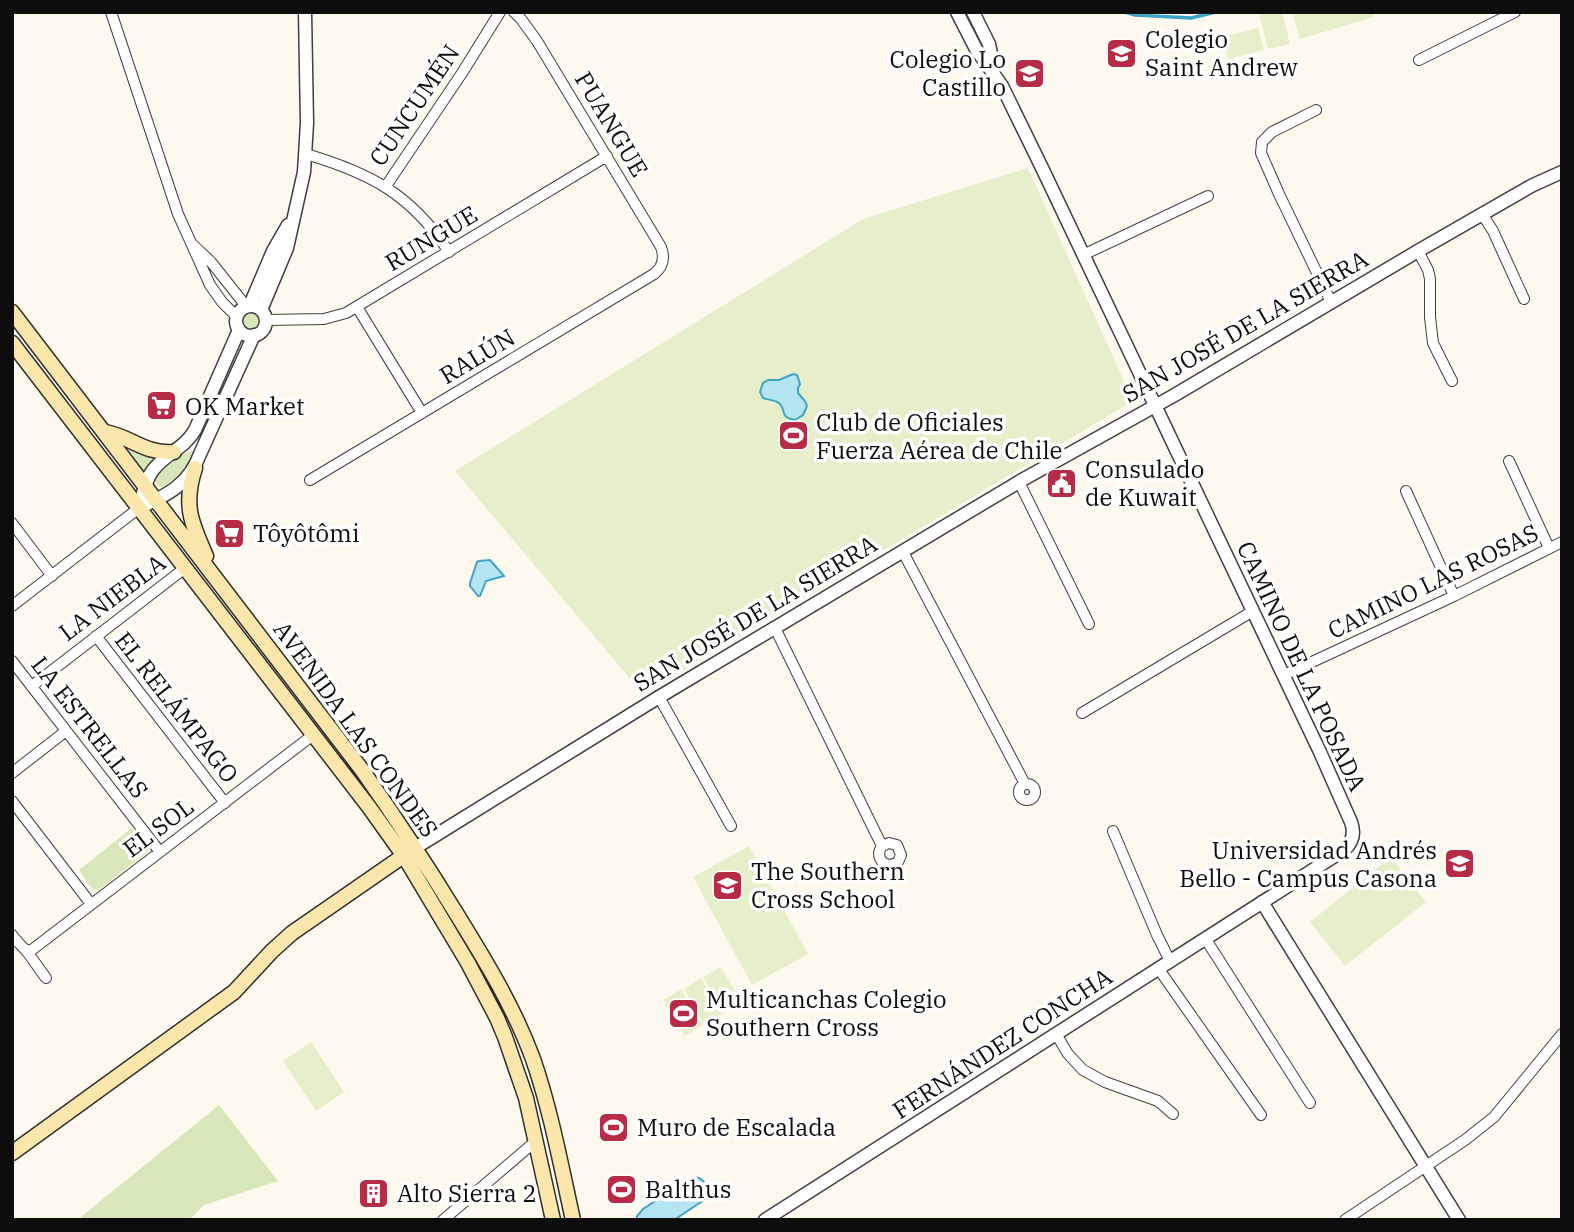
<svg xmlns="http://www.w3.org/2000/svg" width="1574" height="1232" viewBox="0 0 1574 1232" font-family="'IBM Plex Serif',serif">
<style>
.green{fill:#d8e7b9}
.pitch{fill:#e7eeca}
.water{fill:#b5e5f3;stroke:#3fa4c7;stroke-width:2}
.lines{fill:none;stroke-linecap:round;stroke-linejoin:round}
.stream{stroke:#3fa4c7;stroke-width:3.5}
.minor-casing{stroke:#404040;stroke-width:12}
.tertiary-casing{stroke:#404040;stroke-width:15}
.secondary-casing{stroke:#2f2f2f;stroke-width:17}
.minor{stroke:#fff;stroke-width:10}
.tertiary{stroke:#fff;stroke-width:12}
.secondary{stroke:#fbe7ac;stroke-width:14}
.labels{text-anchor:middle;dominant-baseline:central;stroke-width:7;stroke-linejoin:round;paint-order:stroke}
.poi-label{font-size:24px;fill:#0d0d0d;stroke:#fff;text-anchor:start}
.street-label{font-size:24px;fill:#0d0d0d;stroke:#fff}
</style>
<rect width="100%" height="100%" fill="#fef9ee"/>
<path class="green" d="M243 320a8 8 0 1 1 16 0a8 8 0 1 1-16 0Z
M232,357l5,3 -35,82 -5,-2z
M123,442l36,14 -14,18z
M194,451l2,1c-5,16 -17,31 -33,36l-5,-2 -3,-6c5,-17 22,-25 39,-29z
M132,828l16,18v6l-50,38 -6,-1 -13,-19z
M219,1105l59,76 -74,24 -15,15h-112z"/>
<path class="pitch" d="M1263,12h19l8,32 -22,5 -9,-36z
M1292,12h80l2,5 -74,22z
M1258,28l6,22 -36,9 -6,-22z
M1028,168l105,233 -490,293 -188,-223 408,-252z
M749,846l59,108 -56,31 -59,-108z
M1391,857l35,45 -81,64 -35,-44z
M721,967l21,36 -18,10 -21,-36z
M701,978l21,36 -17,11 -21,-36z
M681,989l22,36 -18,11 -22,-36z
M311,1042l33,50 -28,19 -33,-50z"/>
<path class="water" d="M793,374l4,1 3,9 -2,4v5l7,8 2,5 -4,9 -8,5c-16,-3 -8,-8 -15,-16 -3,-4 -12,-4 -17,-6l-3,-6 3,-9 5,-3h11z
M490,560l14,16 -18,5 -6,15h-2l-8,-10v-3l7,-21 2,-1z
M692,1177c12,-1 21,13 12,23l-30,20h-37v-4l6,-7z"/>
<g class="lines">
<path class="stream" d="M1125,12l10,3 56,3 25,-6"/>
<defs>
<path id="minor" d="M111,12l67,202 32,71 12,17 14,14
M1419,60l96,-48
M1316,110l-44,22 -10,10 -1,11 18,41 52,108
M306,154c64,19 105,40 143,98
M386,186l76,-113 38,-61
M1482,214l11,17 31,68
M192,244l19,18 35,44
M1418,251l10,19 2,9v38l3,26 19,38
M1083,255l125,-59
M357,307l65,106
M266,320l58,-1 22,-6 261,-157
M1509,461l40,87
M310,480l344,-206c9,-7 11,-16 7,-27l-124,-206 -16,-22 -7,-7
M1019,482l70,142
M1406,491l48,105
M12,523l40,53
M903,552l122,232
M12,606l127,-98
M775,628l107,218c-6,9 -2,18 9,19l7,-3 3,-7 -4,-10 -8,-2 -7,3
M96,636l129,167
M12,661l148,191
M1284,675l170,-79 108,-54
M32,686l153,-118
M659,697l72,129
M1082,713l171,-102
M12,773l54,-42
M1019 792a8 8 0 1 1 16 0a8 8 0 1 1-16 0Z
M12,801l79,103
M1113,831l44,104 13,26
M12,935c5,7 12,13 16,18 6,8 12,17 18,25
M1205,938l105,165
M27,951l6,-2 280,-214
M1158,968l103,147
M1056,1034l12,20 15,16 22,12 53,19 15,13
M443,1220l93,-79
M1345,1220l120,-80 29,-23 68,-83"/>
<path id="tertiary" d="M973,12l16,32 5,24
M250,305l23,-54 15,-26
M236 321a15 15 0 1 1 30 0a15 15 0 1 1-30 0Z
M261,310l26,-62 17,-76 3,-49 -2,-111
M139,508c28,-13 50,-23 61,-54l54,-119
M139,508c4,-13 6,-28 14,-38 13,-17 31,-21 42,-40l44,-100
M415,848l244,-151 363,-217 151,-84 245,-145 115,-66 29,-13
M1262,902l197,318
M765,1220l579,-370c9,-8 11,-17 7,-28l-31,-70 -277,-582 -41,-84 -26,-37 -19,-37"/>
<path id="secondary" d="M12,312l350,458c33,47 64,94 94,143 29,47 58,94 77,146 18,52 28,107 40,161
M12,343l357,464 35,49 64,107 29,55 8,19 21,61 27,122
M105,432c27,5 39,22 69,20
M195,468c-12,37 -4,54 11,88
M12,1153l222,-161 38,-41 20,-18 117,-81"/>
</defs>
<use href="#minor" class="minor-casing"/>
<use href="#tertiary" class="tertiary-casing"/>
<use href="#secondary" class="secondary-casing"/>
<use href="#minor" class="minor"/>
<use href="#tertiary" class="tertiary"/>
<use href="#secondary" class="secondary"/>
</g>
<defs>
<symbol id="school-square" viewBox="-11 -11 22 22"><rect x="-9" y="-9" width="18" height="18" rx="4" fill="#b62c47" stroke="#fff"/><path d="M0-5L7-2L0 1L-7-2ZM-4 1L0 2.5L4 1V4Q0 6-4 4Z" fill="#fff"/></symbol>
<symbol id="supermarket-square" viewBox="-11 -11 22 22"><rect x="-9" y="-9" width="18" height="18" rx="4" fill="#b62c47" stroke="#fff"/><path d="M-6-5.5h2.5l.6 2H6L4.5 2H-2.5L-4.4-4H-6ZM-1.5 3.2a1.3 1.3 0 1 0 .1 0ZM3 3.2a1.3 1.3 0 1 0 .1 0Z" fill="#fff"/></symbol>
<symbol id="stadium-square" viewBox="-11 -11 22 22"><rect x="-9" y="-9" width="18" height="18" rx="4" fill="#b62c47" stroke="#fff"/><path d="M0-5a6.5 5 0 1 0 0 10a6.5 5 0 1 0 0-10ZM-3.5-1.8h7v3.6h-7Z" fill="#fff"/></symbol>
<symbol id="civic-square" viewBox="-11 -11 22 22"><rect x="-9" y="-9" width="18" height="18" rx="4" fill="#b62c47" stroke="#fff"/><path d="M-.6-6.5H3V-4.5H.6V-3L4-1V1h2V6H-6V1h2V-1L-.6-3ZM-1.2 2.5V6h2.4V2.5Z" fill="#fff"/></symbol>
<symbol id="university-square" viewBox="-11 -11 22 22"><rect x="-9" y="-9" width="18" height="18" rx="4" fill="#b62c47" stroke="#fff"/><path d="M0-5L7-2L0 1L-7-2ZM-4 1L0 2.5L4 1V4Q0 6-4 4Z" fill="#fff"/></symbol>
<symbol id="building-square" viewBox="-11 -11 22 22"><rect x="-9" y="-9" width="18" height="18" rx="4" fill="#b62c47" stroke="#fff"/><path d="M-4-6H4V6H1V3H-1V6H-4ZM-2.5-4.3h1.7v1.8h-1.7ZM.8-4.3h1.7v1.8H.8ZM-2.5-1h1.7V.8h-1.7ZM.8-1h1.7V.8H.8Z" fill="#fff"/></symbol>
</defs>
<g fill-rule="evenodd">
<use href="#school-square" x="1104" y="36" width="35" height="35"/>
<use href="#school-square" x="1012" y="56" width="35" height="35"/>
<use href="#supermarket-square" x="144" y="388" width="35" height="35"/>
<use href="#stadium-square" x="776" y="418" width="35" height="35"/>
<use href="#civic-square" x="1044" y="466" width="35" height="35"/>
<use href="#supermarket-square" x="212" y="516" width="35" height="35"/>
<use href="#university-square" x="1442" y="846" width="35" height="35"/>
<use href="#school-square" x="710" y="868" width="35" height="35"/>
<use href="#stadium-square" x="666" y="996" width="35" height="35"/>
<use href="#stadium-square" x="596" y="1110" width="35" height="35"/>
<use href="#stadium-square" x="604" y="1172" width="35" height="35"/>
<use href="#building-square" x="356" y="1176" width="35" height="35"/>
</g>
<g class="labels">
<g class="poi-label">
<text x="1145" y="39">Colegio<tspan x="1145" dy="28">Saint Andrew</tspan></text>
<text x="1006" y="59" text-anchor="end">Colegio Lo<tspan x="1006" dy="28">Castillo</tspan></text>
<text x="185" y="406">OK Market</text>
<text x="816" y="422">Club de Oficiales<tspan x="816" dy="28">Fuerza Aérea de Chile</tspan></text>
<text x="1085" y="469">Consulado<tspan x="1085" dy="28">de Kuwait</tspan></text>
<text x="253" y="533">Tôyôtômi</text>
<text x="1437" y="850" text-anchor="end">Universidad Andrés<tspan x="1437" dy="28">Bello - Campus Casona</tspan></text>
<text x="751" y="871">The Southern<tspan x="751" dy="28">Cross School</tspan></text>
<text x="706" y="999">Multicanchas Colegio<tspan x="706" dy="28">Southern Cross</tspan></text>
<text x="637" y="1127">Muro de Escalada</text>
<text x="645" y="1189">Balthus</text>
<text x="397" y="1193">Alto Sierra 2</text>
</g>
<g class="street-label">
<text transform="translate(414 105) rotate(-56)">CUNCUMÉN</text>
<text transform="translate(612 124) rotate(59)">PUANGUE</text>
<text transform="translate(431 238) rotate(-31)">RUNGUE</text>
<text transform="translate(1245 326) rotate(-30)">SAN JOSÉ DE LA SIERRA</text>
<text transform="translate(477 356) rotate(-31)">RALÚN</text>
<text transform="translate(1433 581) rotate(-26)">CAMINO LAS ROSAS</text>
<text transform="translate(112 597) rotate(-37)">LA NIEBLA</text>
<text transform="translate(755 613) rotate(-31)">SAN JOSÉ DE LA SIERRA</text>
<text transform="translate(1302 666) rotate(65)">CAMINO DE LA POSADA</text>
<text transform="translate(177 707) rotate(52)">EL RELÁMPAGO</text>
<text transform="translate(90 727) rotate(52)">LA ESTRELLAS</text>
<text transform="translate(356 729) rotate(54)">AVENIDA LAS CONDES</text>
<text transform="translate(158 827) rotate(-37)">EL SOL</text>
<text transform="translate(1002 1043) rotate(-33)">FERNÁNDEZ CONCHA</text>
</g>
</g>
<rect width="1574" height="1232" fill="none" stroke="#0d0d0d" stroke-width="28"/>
</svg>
